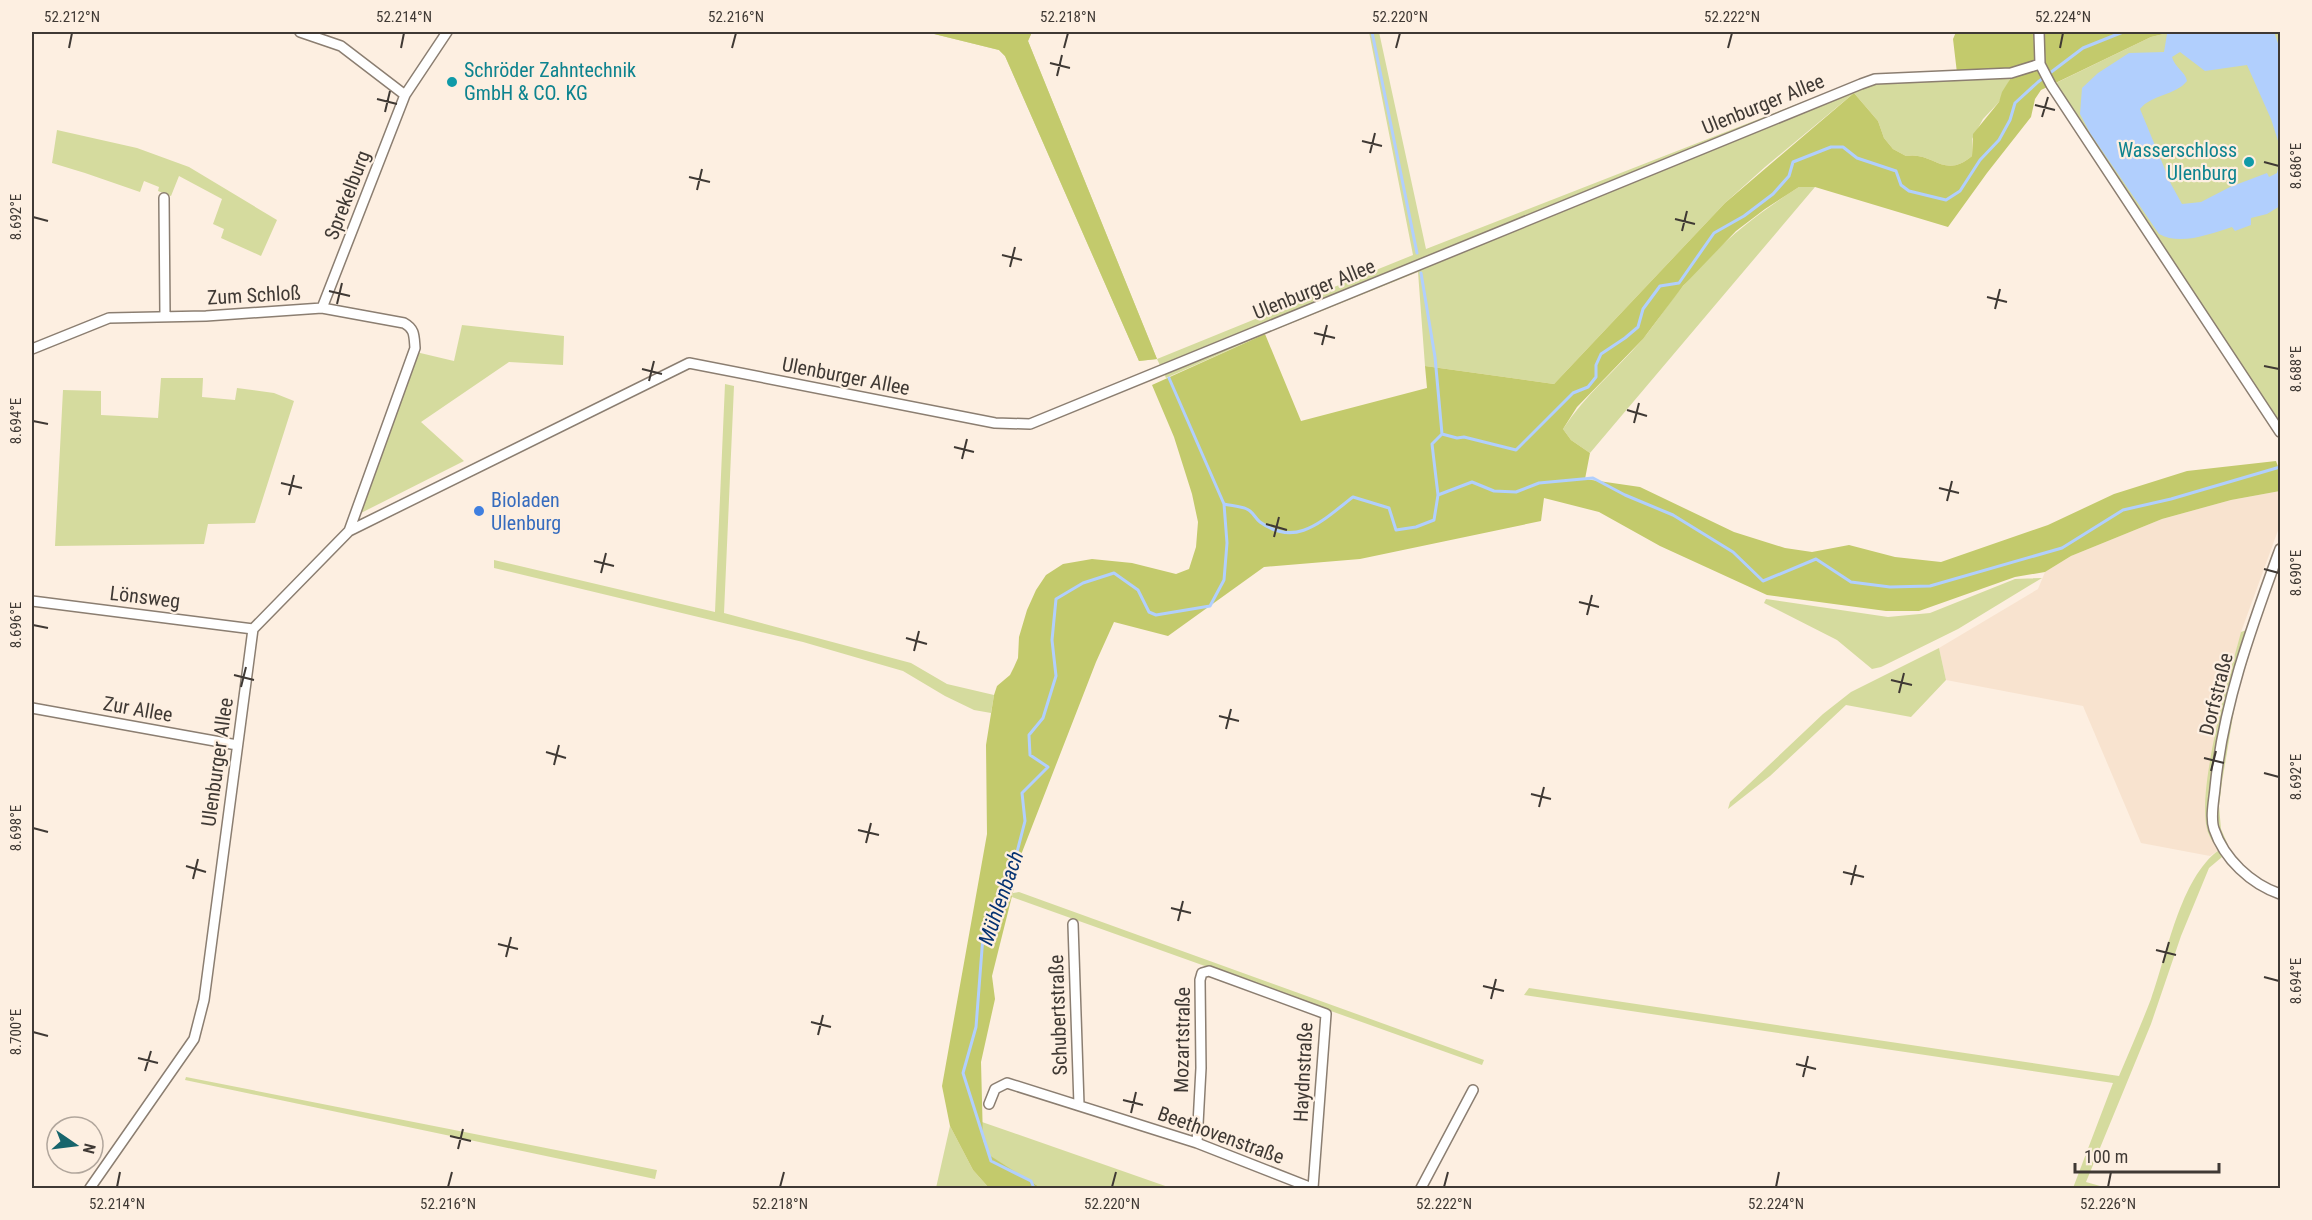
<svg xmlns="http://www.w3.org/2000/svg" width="2312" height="1220" viewBox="0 0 2312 1220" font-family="'Roboto Condensed',sans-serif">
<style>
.built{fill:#f8e3cf}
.green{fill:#d5db9e}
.forest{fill:#c3ca6c}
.water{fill:#b1cffd}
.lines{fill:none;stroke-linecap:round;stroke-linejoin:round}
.stream{stroke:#b1cffd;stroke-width:3}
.minor-casing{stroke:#8b7e71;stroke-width:12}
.minor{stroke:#fff;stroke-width:9}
.ticks{fill:none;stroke:#3f3934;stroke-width:2}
.culture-dot{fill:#0f9aa8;stroke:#fdefe1;stroke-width:2}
.shop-dot{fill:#3f7fe0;stroke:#fdefe1;stroke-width:2}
.labels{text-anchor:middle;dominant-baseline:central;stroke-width:4.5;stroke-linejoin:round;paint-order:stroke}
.culture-label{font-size:20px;fill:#0d838f;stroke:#fdefe1;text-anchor:start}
.street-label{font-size:20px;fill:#3f3934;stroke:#fdefe1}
.shop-label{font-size:20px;fill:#366cbe;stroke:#fdefe1;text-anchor:start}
.water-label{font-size:21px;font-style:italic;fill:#063372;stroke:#fdefe1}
.neatline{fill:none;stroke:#3f3934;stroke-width:2}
.ticks-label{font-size:15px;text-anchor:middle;fill:#3f3934}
</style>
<rect width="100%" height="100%" fill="#fdefe1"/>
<path class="built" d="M2280,491v34l-39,107 -24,93 -9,109 11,16 -9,6 -69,-13 -58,-137 -137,-26 -7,-32 99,-59 7,-17 26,-16 91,-37 69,-19z"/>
<path class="green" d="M926,32h106l-4,9 129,318 256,-104 -44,-223h10l47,217 448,-175 83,-1 55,2 -13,27 -16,17 -11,20v17c-28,24 -39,-5 -66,0l-13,-7 -9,-11 -6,-17 -24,-28 -89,74 -40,36 -171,181 -129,-18 -7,-94 -153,62 -99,44 -9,-19 -18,2 -134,-305 -6,-6z
M2172,32h108v391l-224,-340 95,-46z
M57,130l80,18 52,19 88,53 -16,36 -40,-18 3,-9 -11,-5 9,-25 -43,-23 -8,20 -13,-5 1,-4 -15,-6 -4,11 -55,-19 -33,-10z
M1799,187h16l-225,266 -19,-13 -8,-11c22,-34 53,-59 79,-89 15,-18 27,-38 42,-55 33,-40 72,-71 115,-98z
M462,325l102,11 -1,29 -54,-3 -88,60 43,39 -105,53 57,-162 38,9z
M161,378h42l-1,19 33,3 2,-12 37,5 20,8 -39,122 -47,1 -4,20 -149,2 8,-156 38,1v24l57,3z
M725,384l9,2 -10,227 187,50 36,21 47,11 -3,18 -17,-3 -29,-14 -42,-25 -100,-29 -309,-74v-8l221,52z
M2042,578l-84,51 -77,38 -9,2 -35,-29 -73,-37 2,-4 122,18 42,-4 85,-34z
M2258,626l-22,72 -14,84 -3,24 2,23 7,16 -9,5 3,7 -13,11 -28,68 -30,88 -65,158 21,6h-34l40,-105 -589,-88 5,-7 590,88c11,-26 22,-51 32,-77 16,-44 29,-121 68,-149 -4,-5 -8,-10 -10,-15 -16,-36 21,-162 32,-203z
M1939,648l7,32 -35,37 -65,-12 -76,71 -42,33 2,-7 93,-88 28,-22z
M1019,892l465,168 -2,5 -470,-168 1,-4z
M186,1077l471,93 -2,9 -470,-99z
M982,1122l189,66h-130l-53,-33 -5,-15z
M950,1126l23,44 16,18h-53z"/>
<path class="forest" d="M926,32h106l-4,9 129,318 -18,2 -134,-305 -6,-6z
M1956,32h216l-21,5 -110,53 -6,9 -4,18 -44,56 -39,54 -133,-40h-16l-34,22 -29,22 -53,55 -40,53 -66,68 -14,22 8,11 19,13 -5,26 55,8 94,45 51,16 27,4 37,-7 46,12 46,5 107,-37 66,-31 73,-23 89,-10 4,11v19l-49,9 -69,19 -91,37 -26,16 -30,5 -96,34h-33l-119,-16 -107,-49 -61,-34 -55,-14 -3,23 -181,38 -96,8 -96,69 -54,-14 -18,40 -84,216 2,10 -22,88 3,23 -14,63 2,78 6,15 52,33h-52l-16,-18 -23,-44 -8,-40 45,-252 -1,-89 8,-50 3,-9 13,-11 4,-8 4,-9 1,-21 8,-27 9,-20 10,-15 17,-11 29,-5 40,4 44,11 13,-5 7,-22 2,-25 -6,-28 -18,-57 -22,-52 113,-51 36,87 126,-33 -2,-22 129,18 171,-181 129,-110 24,28 6,17 9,11 13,7c27,-5 38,24 66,0l1,-22 26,-32 3,-10 10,-16 -55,-3 -4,-34z"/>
<path class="water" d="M2175,32h99l6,17v98l-9,-28 -24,-54 -42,6 -25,-19 -8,5c3,11 13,14 15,24 -12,15 -35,13 -47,28l31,75 11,20 19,-2 29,-15 37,-14 2,4 8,-4 3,-13v46l-13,8 -16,4v7l-16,6 -3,-4c-22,7 -52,19 -73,7l-69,-101 -10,-19 2,-26 16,-15 31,-20 35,-1 3,-18z"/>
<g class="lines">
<path class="stream" d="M1372,32l45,221
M1421,273l14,84 7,77
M1169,378l55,126
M1438,495l34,-13 22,9 22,1 23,-9 54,-5 32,17 48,20 60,37 30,29 53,-22 35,23 39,5 40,-1 132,-38 61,-38 48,-11 109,-32
M1034,1188l-3,-7 -40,-20 -28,-88 13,-46 7,-91 23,-41 19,-74 -3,-28 26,-26 -18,-12 -1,-20 14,-17 13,-42 -4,-36 4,-41 27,-16 31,-10 24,17 11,22 7,3 54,-9 14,-26 3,-37 -3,-39c8,2 21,2 26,7 4,3 6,8 10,11 37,27 64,-3 93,-25l36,11 7,22 20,-3 18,-7 4,-25 -6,-51 10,-10 15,4 7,-1 52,13 57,-57 15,-6 8,-10v-12l5,-11 24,-16 13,-11 5,-18 17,-23 19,-3 35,-50 30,-17 29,-22 16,-18 4,-14 38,-15h12l14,11 39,13 5,14 8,6 37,9 14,-9 20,-31 19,-20 11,-20 5,-17 23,-21 45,-34 40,-16"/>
<defs>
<path id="minor" d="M300,32l41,14 64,49
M2039,32l1,32 11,21 229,347
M164,198l1,117
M322,308l83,-213 42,-63
M32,349l77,-31 97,-2 116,-8 82,15c11,6 10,13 11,25l-66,183
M2280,549c-28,77 -57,155 -65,239 -1,12 -5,29 -1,41 10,30 37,55 66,65
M32,601l221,28
M32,708l205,37
M1073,924l6,181
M989,1104l6,-15 12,-6 190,60 115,45
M1197,1143l4,-75 -1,-88 2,-7 7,-2 117,43 -13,174
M90,1188l104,-149 10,-39 49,-371 96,-98 340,-168 306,60 35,1 831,-340 14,-5 136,-6 29,-9
M1421,1188l52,-98"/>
</defs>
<use href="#minor" class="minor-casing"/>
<use href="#minor" class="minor"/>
</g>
<path class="ticks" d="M69,48l3,-15M401,48l3,-15M732,48l4,-15M1064,48l4,-15M1396,48l4,-15M1728,48l4,-15M2060,48l3,-15M1050,63l20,5M1057,76l5,-21M377,99l20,5M2035,105l20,5M385,112l5,-21M2042,117l6,-20M1362,141l20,5M1370,153l5,-20M2264,162l15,4M689,177l21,5M697,190l5,-21M33,217l15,4M1675,219l20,5M1682,231l5,-20M1002,255l20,5M1010,267l5,-20M329,291l21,5M1987,297l20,5M337,304l5,-21M1995,309l5,-20M1314,333l21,5M1322,345l5,-20M2264,366l15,3M642,369l20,5M649,381l5,-20M1627,410l20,6M33,421l15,3M1634,423l5,-20M954,447l20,5M962,459l5,-20M281,483l21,5M1939,488l20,5M289,495l5,-20M1947,501l5,-20M1266,524l21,6M1274,537l5,-20M594,561l20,5M2264,569l15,4M601,573l5,-20M1579,602l20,5M1587,615l5,-20M33,625l15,3M906,638l21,6M914,651l5,-20M234,675l20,5M1891,680l21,5M241,687l5,-20M1899,693l5,-20M1219,716l20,5M1226,729l5,-20M546,752l20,6M2204,758l20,5M554,765l5,-20M2211,771l5,-20M2264,773l15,4M1531,794l20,5M1539,807l5,-20M33,828l15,4M858,830l21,5M866,843l5,-20M186,866l20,6M1843,872l21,5M193,879l5,-20M1851,885l5,-20M1171,908l20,5M1178,921l5,-20M498,944l20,5M2156,950l20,5M506,957l5,-20M2163,963l6,-21M2264,977l15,4M1483,986l21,5M1491,999l5,-20M811,1022l20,5M33,1032l15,4M818,1035l5,-20M138,1058l20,5M1796,1064l20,5M145,1071l6,-20M1803,1077l5,-21M1123,1100l20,5M1131,1113l5,-21M450,1136l21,5M458,1149l5,-20M117,1187l3,-15M448,1187l4,-15M780,1187l4,-15M1112,1187l4,-15M1444,1187l4,-15M1776,1187l3,-15M2108,1187l3,-15"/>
<g class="culture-dot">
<circle cx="452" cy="82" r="6"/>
<circle cx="2249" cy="162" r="6"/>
</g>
<circle class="shop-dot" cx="479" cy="511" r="6"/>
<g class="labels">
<g class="culture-label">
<text x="464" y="70">Schröder Zahntechnik<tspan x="464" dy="23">GmbH &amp; CO. KG</tspan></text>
<text x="2237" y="150" text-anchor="end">Wasserschloss<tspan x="2237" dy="23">Ulenburg</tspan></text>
</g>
<g class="street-label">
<text transform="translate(1763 104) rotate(-22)">Ulenburger Allee</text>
<text transform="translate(347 195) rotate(-69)">Sprekelburg</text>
<text transform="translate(1314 289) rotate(-22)">Ulenburger Allee</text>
<text transform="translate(254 295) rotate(-3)">Zum Schloß</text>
<text transform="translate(846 376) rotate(11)">Ulenburger Allee</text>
<text transform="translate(145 597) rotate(7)">Lönsweg</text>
<text transform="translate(2216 694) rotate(-76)">Dorfstraße</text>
<text transform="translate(138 709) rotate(10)">Zur Allee</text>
<text transform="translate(217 762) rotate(-82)">Ulenburger Allee</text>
<text transform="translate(1058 1015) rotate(-92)">Schubertstraße</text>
<text transform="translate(1182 1040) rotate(-89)">Mozartstraße</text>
<text transform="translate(1303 1072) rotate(-87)">Haydnstraße</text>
<text transform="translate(1221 1135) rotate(20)">Beethovenstraße</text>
</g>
<g class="shop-label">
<text x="491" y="500">Bioladen<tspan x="491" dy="23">Ulenburg</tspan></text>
</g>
<g class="water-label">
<text transform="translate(1001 898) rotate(-71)">Mühlenbach</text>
</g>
</g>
<rect width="2312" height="1220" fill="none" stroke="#fdefe1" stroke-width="66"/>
<g transform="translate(75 1145) rotate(104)"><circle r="28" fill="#fdefe1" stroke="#b1a69c" stroke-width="1.5"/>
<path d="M0-4.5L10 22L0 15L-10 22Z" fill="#17656c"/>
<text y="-9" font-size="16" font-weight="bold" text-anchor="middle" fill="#3f3934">N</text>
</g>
<path d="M2075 1163v9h144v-9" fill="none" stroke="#3f3934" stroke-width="3"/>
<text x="2084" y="1163" font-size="18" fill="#3f3934" stroke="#fdefe1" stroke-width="4.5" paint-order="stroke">100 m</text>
<rect x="33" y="33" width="2246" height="1154" class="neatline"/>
<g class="ticks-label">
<text x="72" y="22">52.212°N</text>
<text x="404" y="22">52.214°N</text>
<text x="736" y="22">52.216°N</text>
<text x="1068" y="22">52.218°N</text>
<text x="1400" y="22">52.220°N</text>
<text x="1732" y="22">52.222°N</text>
<text x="2063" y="22">52.224°N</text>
<text transform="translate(2296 166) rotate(-90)" y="5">8.686°E</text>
<text transform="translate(16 217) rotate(-90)" y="5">8.692°E</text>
<text transform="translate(2296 369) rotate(-90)" y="5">8.688°E</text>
<text transform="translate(16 421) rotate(-90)" y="5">8.694°E</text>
<text transform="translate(2296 573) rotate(-90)" y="5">8.690°E</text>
<text transform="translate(16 625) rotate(-90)" y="5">8.696°E</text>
<text transform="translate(2296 777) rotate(-90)" y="5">8.692°E</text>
<text transform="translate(16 828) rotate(-90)" y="5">8.698°E</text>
<text transform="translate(2296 981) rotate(-90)" y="5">8.694°E</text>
<text transform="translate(16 1032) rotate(-90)" y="5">8.700°E</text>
<text x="117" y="1209">52.214°N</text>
<text x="448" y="1209">52.216°N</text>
<text x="780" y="1209">52.218°N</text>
<text x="1112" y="1209">52.220°N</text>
<text x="1444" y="1209">52.222°N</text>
<text x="1776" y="1209">52.224°N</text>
<text x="2108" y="1209">52.226°N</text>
</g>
</svg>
